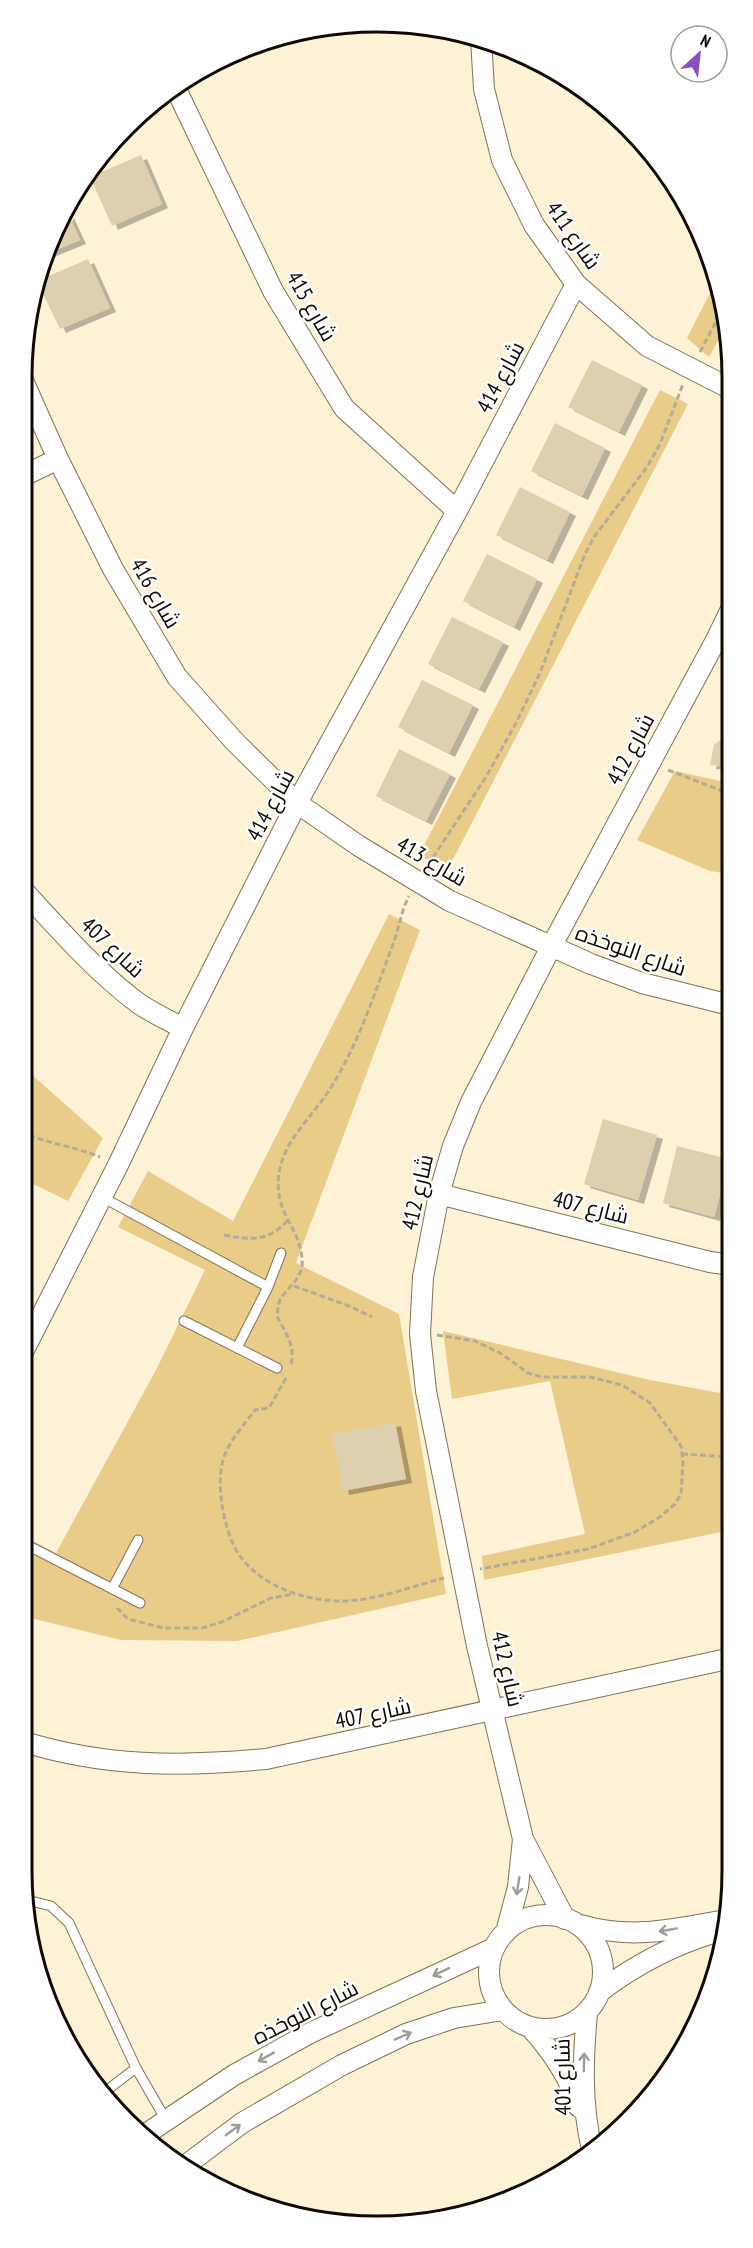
<svg xmlns="http://www.w3.org/2000/svg" width="753" height="2248" viewBox="0 0 753 2248" font-family="'PT Sans Narrow',Cairo,sans-serif">
<style>
.green{fill:#e9cc88}
.building{fill:#decfae;filter:url(#shadow)}
.lines{fill:none;stroke-linecap:round;stroke-linejoin:round}
.lane-casing{stroke:#807354;stroke-width:11}
.street-casing{stroke:#807354;stroke-width:22}
.path{stroke:#b5ab95;stroke-width:3;stroke-dasharray:6 3;stroke-linecap:butt}
.lane{stroke:#fff;stroke-width:9}
.street{stroke:#fff;stroke-width:20}
.oneway{stroke:#9f9d9a}
.labels{text-anchor:middle;dominant-baseline:central;stroke-width:5;stroke-linejoin:round;paint-order:stroke}
.street-label{font-size:22px;fill:#100b02;stroke:#fff}
.rim{fill:none;stroke:#100b02;stroke-width:3}
</style>
<defs>
<filter id="shadow"><feDropShadow dx="6" dy="4" stdDeviation="0" flood-color="#0004"/></filter>
</defs>
<rect width="100%" height="100%" fill="#fdf1d6"/>
<path class="green" d="M716,281l11,43 -18,33 -22,-19z
M660,390l28,14 -241,467 -28,-16z
M675,771l55,12v91l-20,-3 -73,-31z
M389,914l31,16 -124,333 103,51 47,280 -209,47 -116,-1 -91,-22 -9,-4v-79l35,18 100,-183 49,-100 -87,-43 30,-56 85,50z
M21,1065l82,73 -35,63 -47,-23z
M443,1331l207,49 81,15v135l-247,50 -2,-24 103,-22 -35,-153 -98,18z"/>
<path class="building" d="M141,155l21,49 -50,22 -22,-49z
M68,214l12,26 -32,13 18,-35z
M88,259l22,49 -50,21 -23,-48z
M592,360l50,25 -23,47 -51,-25z
M555,423l50,25 -23,48 -51,-25z
M520,487l50,25 -23,48 -51,-25z
M487,554l50,25 -23,48 -51,-26z
M452,617l51,25 -24,47 -51,-25z
M422,680l51,25 -24,48 -51,-26z
M730,732v35l-20,-2 4,-20z
M399,749l51,25 -24,47 -50,-25z
M603,1119l54,16 -19,65 -54,-16z
M677,1146l52,13 -15,58 -51,-14z
M395,1422l11,57 -63,12 -11,-57z"/>
<g class="lines">
<defs>
<path id="lane" d="M102,1197l166,90
M184,1321l93,47
M237,1348l31,-61 13,-34
M21,1542l119,61
M112,1589l26,-49
M27,1900l24,6 18,17 67,145 30,52
M102,2094l34,-26"/>
<path id="street" d="M481,39l3,50 18,71 32,65 42,59 71,62 82,42
M176,89l97,202 71,117 113,103
M21,376l37,83 55,110 64,108 58,65 62,61 62,43 91,55 141,63 51,19 88,22
M21,477l37,-18
M21,888c37,40 73,82 117,115 14,10 30,17 45,25
M439,1194l271,68 21,3
M21,1356l97,-191 65,-137 114,-225 160,-292 119,-227
M21,1741c83,26 159,26 245,18l466,-101
M489 1972a57 57 0 1 1 114 0a57 57 0 1 1-114 0Z
M565,1919l-42,-80 -46,-193 -51,-255 -6,-57 3,-57 16,-83 14,-48 18,-44 80,-155 165,-307 14,-29
M581,1925c51,15 94,4 145,-5
M506,1932l12,-45 5,-48
M599,1992c36,-27 71,-46 114,-59
M587,2013c-4,45 -6,91 5,136
M530,2027c22,24 39,49 49,80
M146,2134l88,-59 76,-42 184,-85
M186,2165l56,-42 100,-58 64,-31 48,-16 49,-8"/>
</defs>
<use href="#lane" class="lane-casing"/>
<use href="#street" class="street-casing"/>
<path class="path" d="M700,352l23,-44
M668,770l62,24
M428,865l58,-88 30,-54 24,-50 45,-119 9,-17 53,-70 13,-23 23,-60
M21,1131c25,13 53,15 79,26
M224,1235c26,5 44,7 63,-14
M294,1286l55,20 23,11
M437,1335l38,6 25,12 28,20 14,4h48l32,8 28,18 31,43 2,16 -2,32 -6,10 -15,13 -25,15 -47,17 -108,20
M291,1364c5,-19 -7,-33 -14,-48 1,-6 1,-13 4,-18 9,-13 23,-21 21,-39 -3,-36 -31,-46 -22,-91 6,-28 31,-51 46,-73 31,-46 48,-100 67,-151 6,-15 8,-33 16,-48
M286,1378l-17,30 -14,2c-11,15 -27,32 -32,50 -4,15 -3,30 -1,45 3,18 9,41 21,55 23,28 64,41 99,41 32,0 71,-15 102,-23
M682,1454l49,3
M117,1608l11,11 35,9h39l20,-6 49,-24 24,-4"/>
<use href="#lane" class="lane"/>
<use href="#street" class="street"/>
</g>
<defs><path id="oneway-shaft" d="M-6 0H5M1.5-3L5.5 0L1.5 3" fill="none" stroke-width="1.6" stroke-linecap="round" stroke-linejoin="round" transform="scale(1.5)"/></defs>
<g class="oneway">
<use href="#oneway-shaft" transform="translate(518 1886) rotate(99)"/>
<use href="#oneway-shaft" transform="translate(668 1930) rotate(170)"/>
<use href="#oneway-shaft" transform="translate(441 1972) rotate(155)"/>
<use href="#oneway-shaft" transform="translate(403 2036) rotate(-24)"/>
<use href="#oneway-shaft" transform="translate(266 2057) rotate(151)"/>
<use href="#oneway-shaft" transform="translate(584 2062) rotate(-89)"/>
<use href="#oneway-shaft" transform="translate(233 2130) rotate(-36)"/>
</g>
<g class="labels">
<g class="street-label">
<text transform="translate(574 235) rotate(55)">شارع 411</text>
<text transform="translate(312 306) rotate(60)">شارع 415</text>
<text transform="translate(500 377) rotate(-62)">شارع 414</text>
<text transform="translate(156 593) rotate(60)">شارع 416</text>
<text transform="translate(630 749) rotate(-62)">شارع 412</text>
<text transform="translate(270 805) rotate(-62)">شارع 414</text>
<text transform="translate(432 861) rotate(30)">شارع 413</text>
<text transform="translate(113 947) rotate(43)">شارع 407</text>
<text transform="translate(631 950) rotate(19)">شارع النوخذه</text>
<text transform="translate(417 1192) rotate(-77)">شارع 412</text>
<text transform="translate(591 1207) rotate(14)">شارع 407</text>
<text transform="translate(508 1669) rotate(77)">شارع 412</text>
<text transform="translate(373 1713) rotate(-12)">شارع 407</text>
<text transform="translate(305 2012) rotate(-27)">شارع النوخذه</text>
<text transform="translate(562 2077) rotate(-91)">شارع 401</text>
</g>
</g>
<path d="M0 0H753V2248H0ZM377 32H377A345 345 0 0 1 722 377V1871A345 345 0 0 1 377 2216H377A345 345 0 0 1 32 1871V377A345 345 0 0 1 377 32Z" fill="#fff" fill-rule="evenodd"/>
<path class="rim" d="M377 32H377A345 345 0 0 1 722 377V1871A345 345 0 0 1 377 2216H377A345 345 0 0 1 32 1871V377A345 345 0 0 1 377 32Z"/>
<g transform="translate(699 54) rotate(27)"><circle r="28" fill="#ffffff" stroke="#9f9d9a" stroke-width="1.5"/>
<path d="M0-4.5L10 22L0 15L-10 22Z" fill="#8a4dc3"/>
<text y="-9" font-size="16" font-weight="bold" text-anchor="middle" fill="#100b02">N</text>
</g>
</svg>
